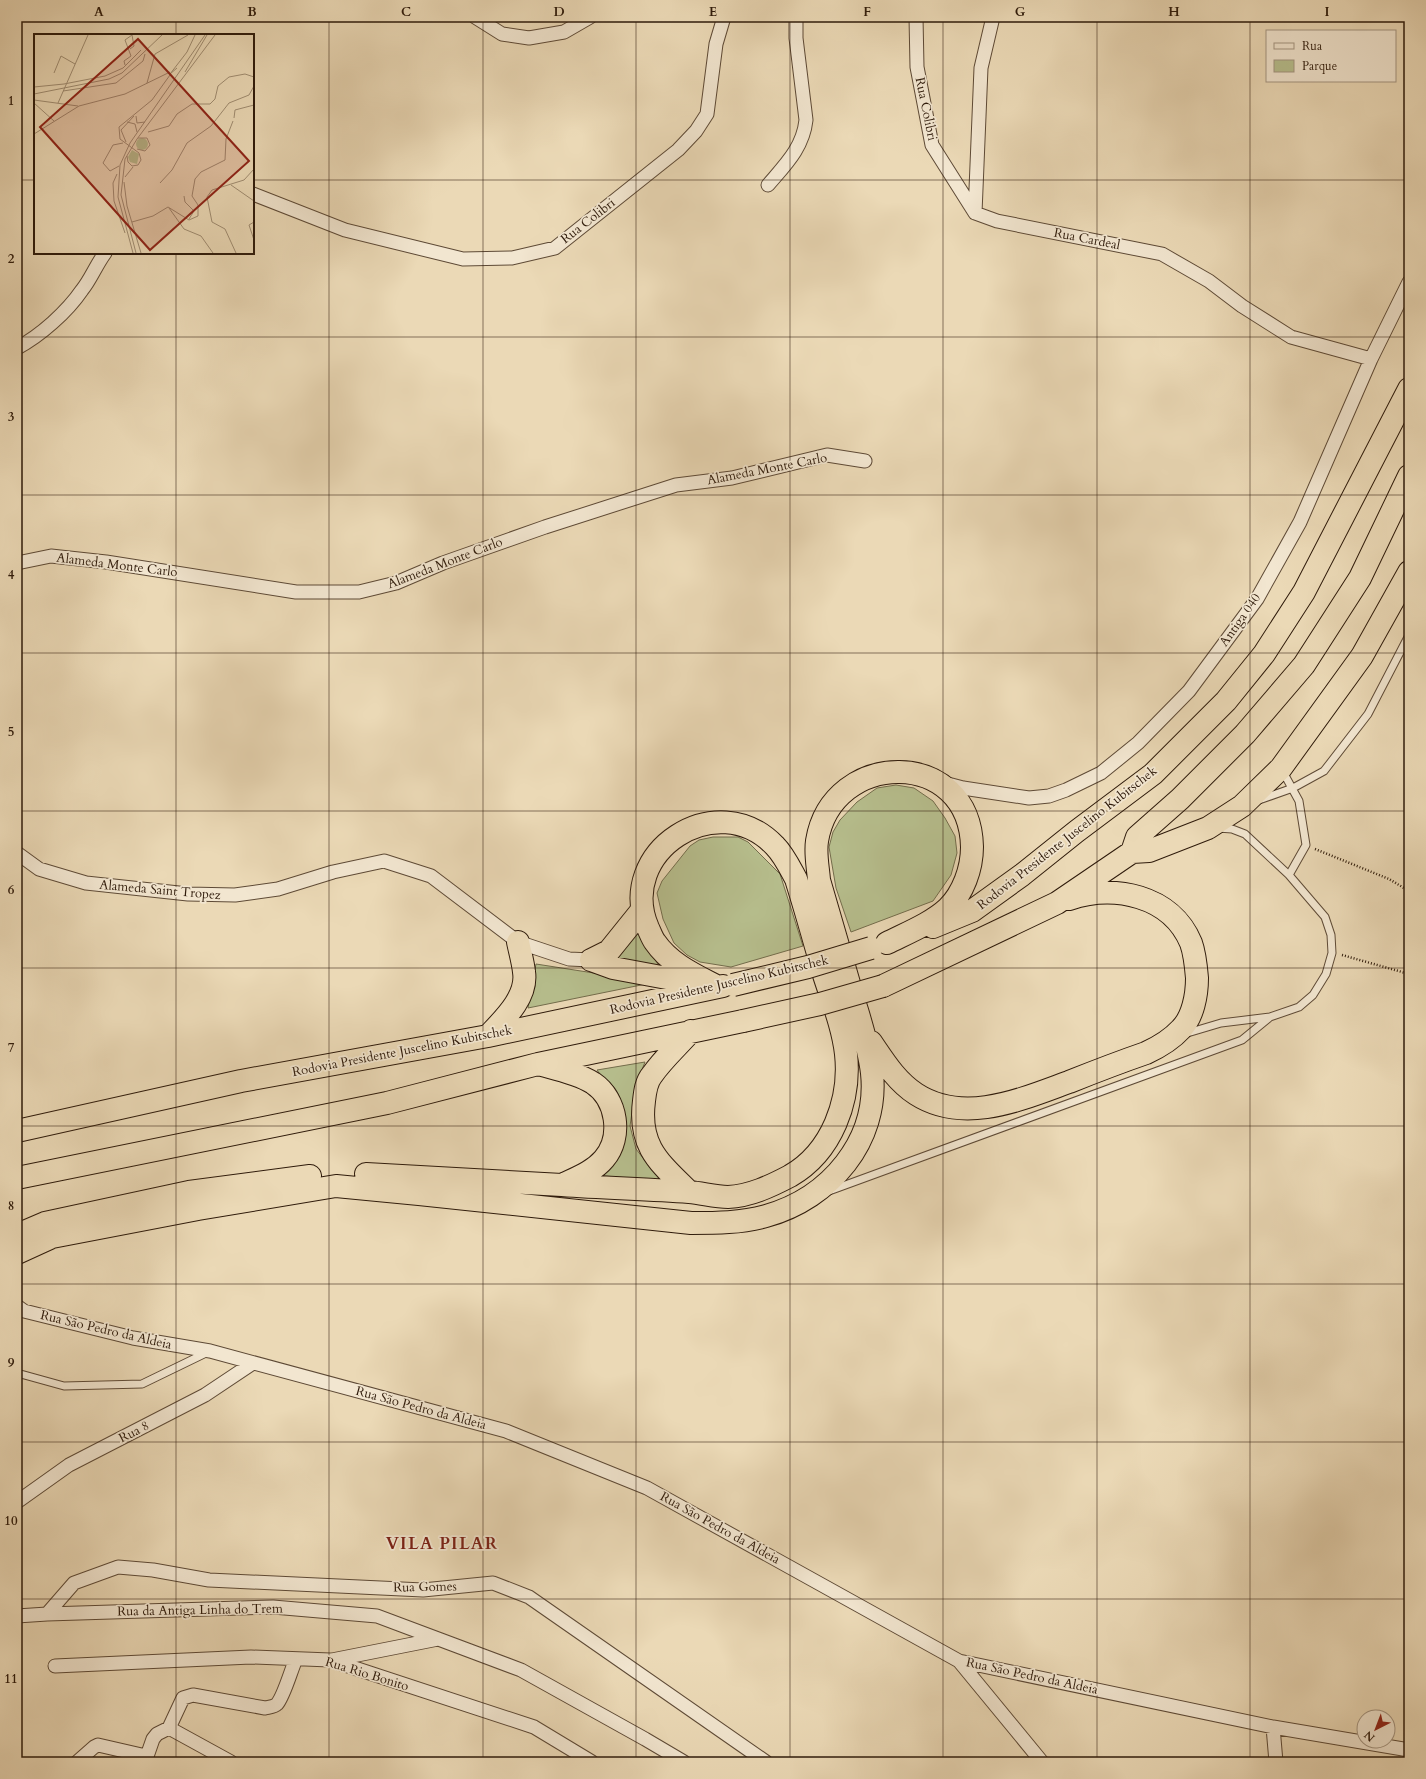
<svg xmlns="http://www.w3.org/2000/svg" width="1426" height="1779" viewBox="0 0 1426 1779" font-family="Cardo,serif">
<style>
.green{fill:#b7bf8e;stroke:#736d4c}
.lines{fill:none;stroke-linecap:round;stroke-linejoin:round}
.service-casing{stroke:#5e4a36;stroke-width:9}
.minor-casing{stroke:#5e4a36;stroke-width:15}
.motorway-casing{stroke:#2f1b0b;stroke-width:24}
.path{stroke:#2f1b0b;stroke-width:2.5;stroke-dasharray:1 2;stroke-linecap:butt}
.service{stroke:#f2e6d0;stroke-width:7}
.minor{stroke:#f2e6d0;stroke-width:13}
.motorway{stroke:#ebd9b6;stroke-width:22}
.motorway-bridge-casing{stroke:#2f1b0b;stroke-width:24;stroke-linecap:butt}
.motorway-bridge{stroke:#ebd9b6;stroke-width:22}
.grid{fill:none;stroke:#2f1b0b;stroke-width:1;stroke-opacity:0.55}
.labels{text-anchor:middle;dominant-baseline:central;stroke-width:3.5;stroke-linejoin:round;paint-order:stroke}
.street-label{font-size:13px;fill:#2f1b0b;stroke:#f2e6d0}
.district-label{font-size:17px;font-weight:bold;letter-spacing:1px;fill:#7a1f14;stroke:#f2e6d0}
.inset-road{fill:none;stroke:#a08d72;stroke-width:1}
.view{fill:#8f2418;fill-opacity:0.15;stroke:#8f2418;stroke-width:2}
.inset-edge{fill:none;stroke:#2f1b0b;stroke-width:2}
.neatline{fill:none;stroke:#2f1b0b;stroke-width:1.5}
.grid-label{font-size:13px;text-anchor:middle;font-weight:bold;fill:#2f1b0b}
</style>
<rect width="100%" height="100%" fill="#ebd9b6"/>
<filter id="stains"><feTurbulence type="fractalNoise" baseFrequency=".005" numOctaves="4"/><feColorMatrix values="0 0 0 0 .2 0 0 0 0 .09 0 0 0 0 .02 0 0 0 .5 -.17"/></filter>
<radialGradient id="worn" r=".72"><stop offset=".6" stop-color="#630" stop-opacity="0"/><stop offset="1" stop-color="#630" stop-opacity=".3"/></radialGradient>
<path class="green" d="M896,785l18,3 19,13 12,17 10,18 2,17 -6,22 -18,26 -82,31 -15,-44 -7,-41 4,-15 7,-12 17,-18 20,-14z
M713,837h25l10,5 32,32 23,72 -72,21 -31,-5 -13,-7 -13,-12 -11,-24 -6,-26 5,-12 28,-35 9,-6z
M638,932l21,34 -45,-7z
M536,964l109,17 1,3 -118,24z
M645,1062l-9,23 -6,41 6,23 25,32 -67,-6c24,-20 38,-31 29,-64 -2,-7 -3,-15 -7,-21 -4,-7 -14,-12 -19,-20z"/>
<g class="lines">
<defs>
<path id="service" d="M1282,770l17,31 7,44 -17,30
M1259,800l34,-12 31,-17 44,-57 41,-79
M1184,1034l37,-11 49,-6 29,-10 14,-12 13,-21 6,-21 -1,-18 -6,-18 -36,-42 -44,-41 -13,-5 -14,-1
M829,1191l413,-151 28,-23
M17,1373l47,13 78,-2 66,-32"/>
<path id="minor" d="M475,17l27,17 27,4 35,-6 26,-15
M916,17l1,50 15,78 43,68
M768,185c17,-20 35,-37 38,-65l-10,-82v-21
M253,194l92,36 118,29 49,-1 43,-10 123,-98 18,-19 11,-17 9,-70 8,-27
M975,213l22,8 165,33 47,27 33,25 49,31 80,22
M975,213l6,-145 12,-51
M17,348c23,-12 50,-36 65,-58 9,-11 14,-25 23,-37
M17,563l34,-7 55,6 190,30h63l37,-9 47,-20 102,-36 131,-42 56,-7 95,-23 38,6
M944,783l19,5 66,10 20,-2 17,-6 35,-17 37,-30 51,-52 68,-92 43,-77 71,-163 38,-77
M17,853l22,16 47,14 102,11 47,1 43,-6 55,-17 51,-11 47,15 87,66 51,17 22,1
M17,1306l7,5 109,27 77,13 296,80 141,57 312,173 314,66 136,23
M17,1502l52,-37 136,-70 48,-32
M47,1614l27,-31 44,-16 35,3 56,10 214,10 70,-7 36,14 237,165
M17,1616l30,-2 226,-7 104,9 144,54 124,69 39,23
M332,1660l106,-21
M959,1661l83,101
M55,1666l196,-9 79,3 204,67 58,35
M1273,1727l3,35
M169,1728l62,34
M77,1762l17,-15 4,-2 48,11
M145,1762l8,-23 4,-5 12,-6 14,-30 10,-3 72,13c4,-1 9,-1 12,-4 7,-8 14,-34 19,-45"/>
<path id="motorway" d="M1132,852l17,-1 59,-23 34,-22 39,-38 81,-112 47,-84
M933,927l39,-16 50,-36 55,-44 76,-57 73,-73 38,-47 40,-62 105,-203
M591,960l22,8 86,16
M591,960l18,-9 33,-41
M883,986l174,-83 75,-51 5,-15 43,-38 65,-65 59,-69 56,-87 49,-102
M488,1036c15,-16 40,-39 36,-64 -1,-10 -4,-20 -6,-30
M871,1042c13,19 25,39 45,52 48,31 106,5 153,-12 25,-10 51,-20 77,-29 13,-6 25,-13 35,-24 12,-12 16,-34 16,-51 -1,-12 -2,-24 -6,-35 -20,-48 -77,-59 -122,-44
M17,1131l224,-50 247,-45 235,-50
M366,1174l196,11c14,-7 31,-13 42,-26 19,-22 13,-60 -11,-76 -16,-10 -37,-14 -55,-19
M17,1178l370,-75 151,-39 205,-43
M562,1185c42,3 85,4 127,7 13,1 26,5 39,5 22,-1 43,-11 62,-21 42,-24 61,-76 56,-122 -3,-27 -14,-54 -22,-79 -9,-32 -18,-64 -28,-96 -6,-11 -12,-24 -21,-33 -58,-61 -160,6 -127,82 2,4 4,10 7,14 15,22 40,33 63,45
M689,1192c-29,-29 -51,-45 -45,-91 1,-9 2,-19 8,-26 11,-16 26,-29 39,-44
M17,1235l28,-12 144,-31 121,-16
M17,1253l35,-16 146,-28 138,-23 83,8 272,29c25,0 50,0 75,-7 64,-18 113,-75 106,-143 -3,-26 -12,-52 -19,-76 -11,-39 -23,-78 -34,-117 -1,-13 -4,-26 -2,-39 15,-92 153,-94 155,6 0,22 -9,46 -24,61 -16,15 -41,25 -61,35"/>
</defs>
<use href="#service" class="service-casing"/>
<use href="#minor" class="minor-casing"/>
<use href="#motorway" class="motorway-casing"/>
<path class="path" d="M1315,849l74,30 20,12
M1342,955l67,19"/>
<use href="#service" class="service"/>
<use href="#minor" class="minor"/>
<use href="#motorway" class="motorway"/>
<defs>
<path id="motorway-bridge" d="M733,985l75,-18 63,-19
M743,1021l77,-17 63,-18"/>
</defs>
<use href="#motorway-bridge" class="motorway-bridge-casing"/>
<use href="#motorway-bridge" class="motorway-bridge"/>
</g>
<path class="grid" d="M176,17v18M329,17v1745M483,17v1745M636,17v1745M790,17v1745M943,17v1745M1097,17v1745M1250,17v1745M17,180h18M253,180h1156M176,253v1509M17,337h1392M17,495h1392M17,653h1392M17,811h1392M17,968h1392M17,1126h1392M17,1284h1392M17,1442h1392M17,1599h1392"/>
<g class="labels">
<g class="street-label">
<text transform="translate(926 109) rotate(78)">Rua Colibri</text>
<text transform="translate(588 221) rotate(-38)">Rua Colibri</text>
<text transform="translate(1087 239) rotate(11)">Rua Cardeal</text>
<text transform="translate(767 469) rotate(-11)">Alameda Monte Carlo</text>
<text transform="translate(445 563) rotate(-21)">Alameda Monte Carlo</text>
<text transform="translate(117 565) rotate(7)">Alameda Monte Carlo</text>
<text transform="translate(1240 620) rotate(-55)">Antiga 040</text>
<text transform="translate(1067 838) rotate(-38)">Rodovia Presidente Juscelino Kubitschek</text>
<text transform="translate(160 890) rotate(5)">Alameda Saint Tropez</text>
<text transform="translate(719 985) rotate(-13)">Rodovia Presidente Juscelino Kubitschek</text>
<text transform="translate(402 1051) rotate(-11)">Rodovia Presidente Juscelino Kubitschek</text>
<text transform="translate(106 1330) rotate(13)">Rua São Pedro da Aldeia</text>
<text transform="translate(421 1408) rotate(15)">Rua São Pedro da Aldeia</text>
<text transform="translate(134 1432) rotate(-27)">Rua 8</text>
<text transform="translate(720 1528) rotate(29)">Rua São Pedro da Aldeia</text>
<text transform="translate(425 1587) rotate(-1)">Rua Gomes</text>
<text transform="translate(200 1610) rotate(-1)">Rua da Antiga Linha do Trem</text>
<text transform="translate(367 1674) rotate(17)">Rua Rio Bonito</text>
<text transform="translate(1032 1676) rotate(12)">Rua São Pedro da Aldeia</text>
</g>
<g class="district-label">
<text x="442" y="1543">VILA PILAR</text>
</g>
</g>
<g transform="translate(34 34)">
<rect width="220" height="220" fill="#ebd9b6"/>
<path d="M102 110a6 6 0 1 1 12 0a6 6 0 1 1-12 0ZM98,116l7,4 -2,10 -7,-2 -2,-5z" fill="#b7bf8e"/>
<path class="inset-road" d="M91,31l-1,-4 7,-5 -6,-16 7,-5 2,11 -4,3M143,34l-7,6 17,-22 8,-17M151,38l22,-37M20,39l7,-17 14,8M113,49l8,-29 33,-19M0,53l30,-3 41,-8 18,-8 18,-18M29,57l53,-8 27,-22 2,-7M0,60l75,-15 13,-6 40,-38M0,66l44,6M0,69l20,18M24,69l30,-68M102,82l1,7 8,-1M200,84l1,-8 19,-5M93,88l8,2 2,8M114,98l21,-6 8,-12 15,-10h18l5,-5 3,-13 11,-9 16,-3 9,3M0,100l45,-28 46,-12 45,-22M92,108l-5,-12 13,-14M103,115l8,2 5,-6 -3,-7h-9M93,122l1,6 4,4 6,-1 3,-5 -2,-7 -19,-14 -1,-12 33,-27 18,-25M85,132l-9,5 -7,-8 10,-18 10,-2M83,140l-4,9 1,18 11,32M91,143l8,-10M90,148l3,24 14,47M126,149l12,-13 15,-27 24,-17 18,-23 20,-8 5,-9M197,151l23,16M150,162l1,6 9,9 -5,8M134,173l21,13 9,-4v-11l-6,-9 3,-17 6,-7 24,-12 1,-21 7,-18M135,174l15,21 17,7 12,17M98,188l21,-6 15,-9M220,188l-5,3 5,15M99,219l-15,-56 2,-32 10,-22 75,-108M102,219l-15,-58 4,-36 12,-20 78,-104M202,219l-11,-24 -13,-7 -5,-25 5,-7 32,-10 10,-11"/>
<path class="view" d="M104,5l111,122 -99,89 -110,-123z"/>
<rect width="220" height="220" class="inset-edge"/>
</g>
<rect width="1426" height="1779" fill="none" stroke="#ebd9b6" stroke-width="44"/>
<rect x="1266" y="30" width="130" height="52" fill="#f2e6d0" stroke="#a49581"/>
<rect x="1274" y="43" width="20" height="6" fill="#f2e6d0" stroke="#a49581"/>
<text x="1302" y="50" font-size="12" fill="#2f1b0b">Rua</text>
<rect x="1274" y="60" width="20" height="12" fill="#b7bf8e" stroke="#a49581"/>
<text x="1302" y="70" font-size="12" fill="#2f1b0b">Parque</text>
<g transform="translate(1376 1729) rotate(222)"><circle r="19" fill="#f2e6d0" stroke="#a49581"/>
<path d="M0-3L7 15L0 10L-7 15Z" fill="#8f2418"/>
<text y="-6" font-size="11" font-weight="bold" text-anchor="middle" fill="#2f1b0b">N</text>
</g>
<rect x="22" y="22" width="1382" height="1735" class="neatline"/>
<g class="grid-label">
<text x="99" y="16">A</text>
<text x="252" y="16">B</text>
<text x="406" y="16">C</text>
<text x="559" y="16">D</text>
<text x="713" y="16">E</text>
<text x="867" y="16">F</text>
<text x="1020" y="16">G</text>
<text x="1174" y="16">H</text>
<text x="1327" y="16">I</text>
<text x="11" y="105">1</text>
<text x="11" y="263">2</text>
<text x="11" y="421">3</text>
<text x="11" y="579">4</text>
<text x="11" y="736">5</text>
<text x="11" y="894">6</text>
<text x="11" y="1052">7</text>
<text x="11" y="1210">8</text>
<text x="11" y="1367">9</text>
<text x="11" y="1525">10</text>
<text x="11" y="1683">11</text>
</g>
<rect width="100%" height="100%" filter="url(#stains)"/>
<rect width="100%" height="100%" fill="url(#worn)"/>
</svg>
